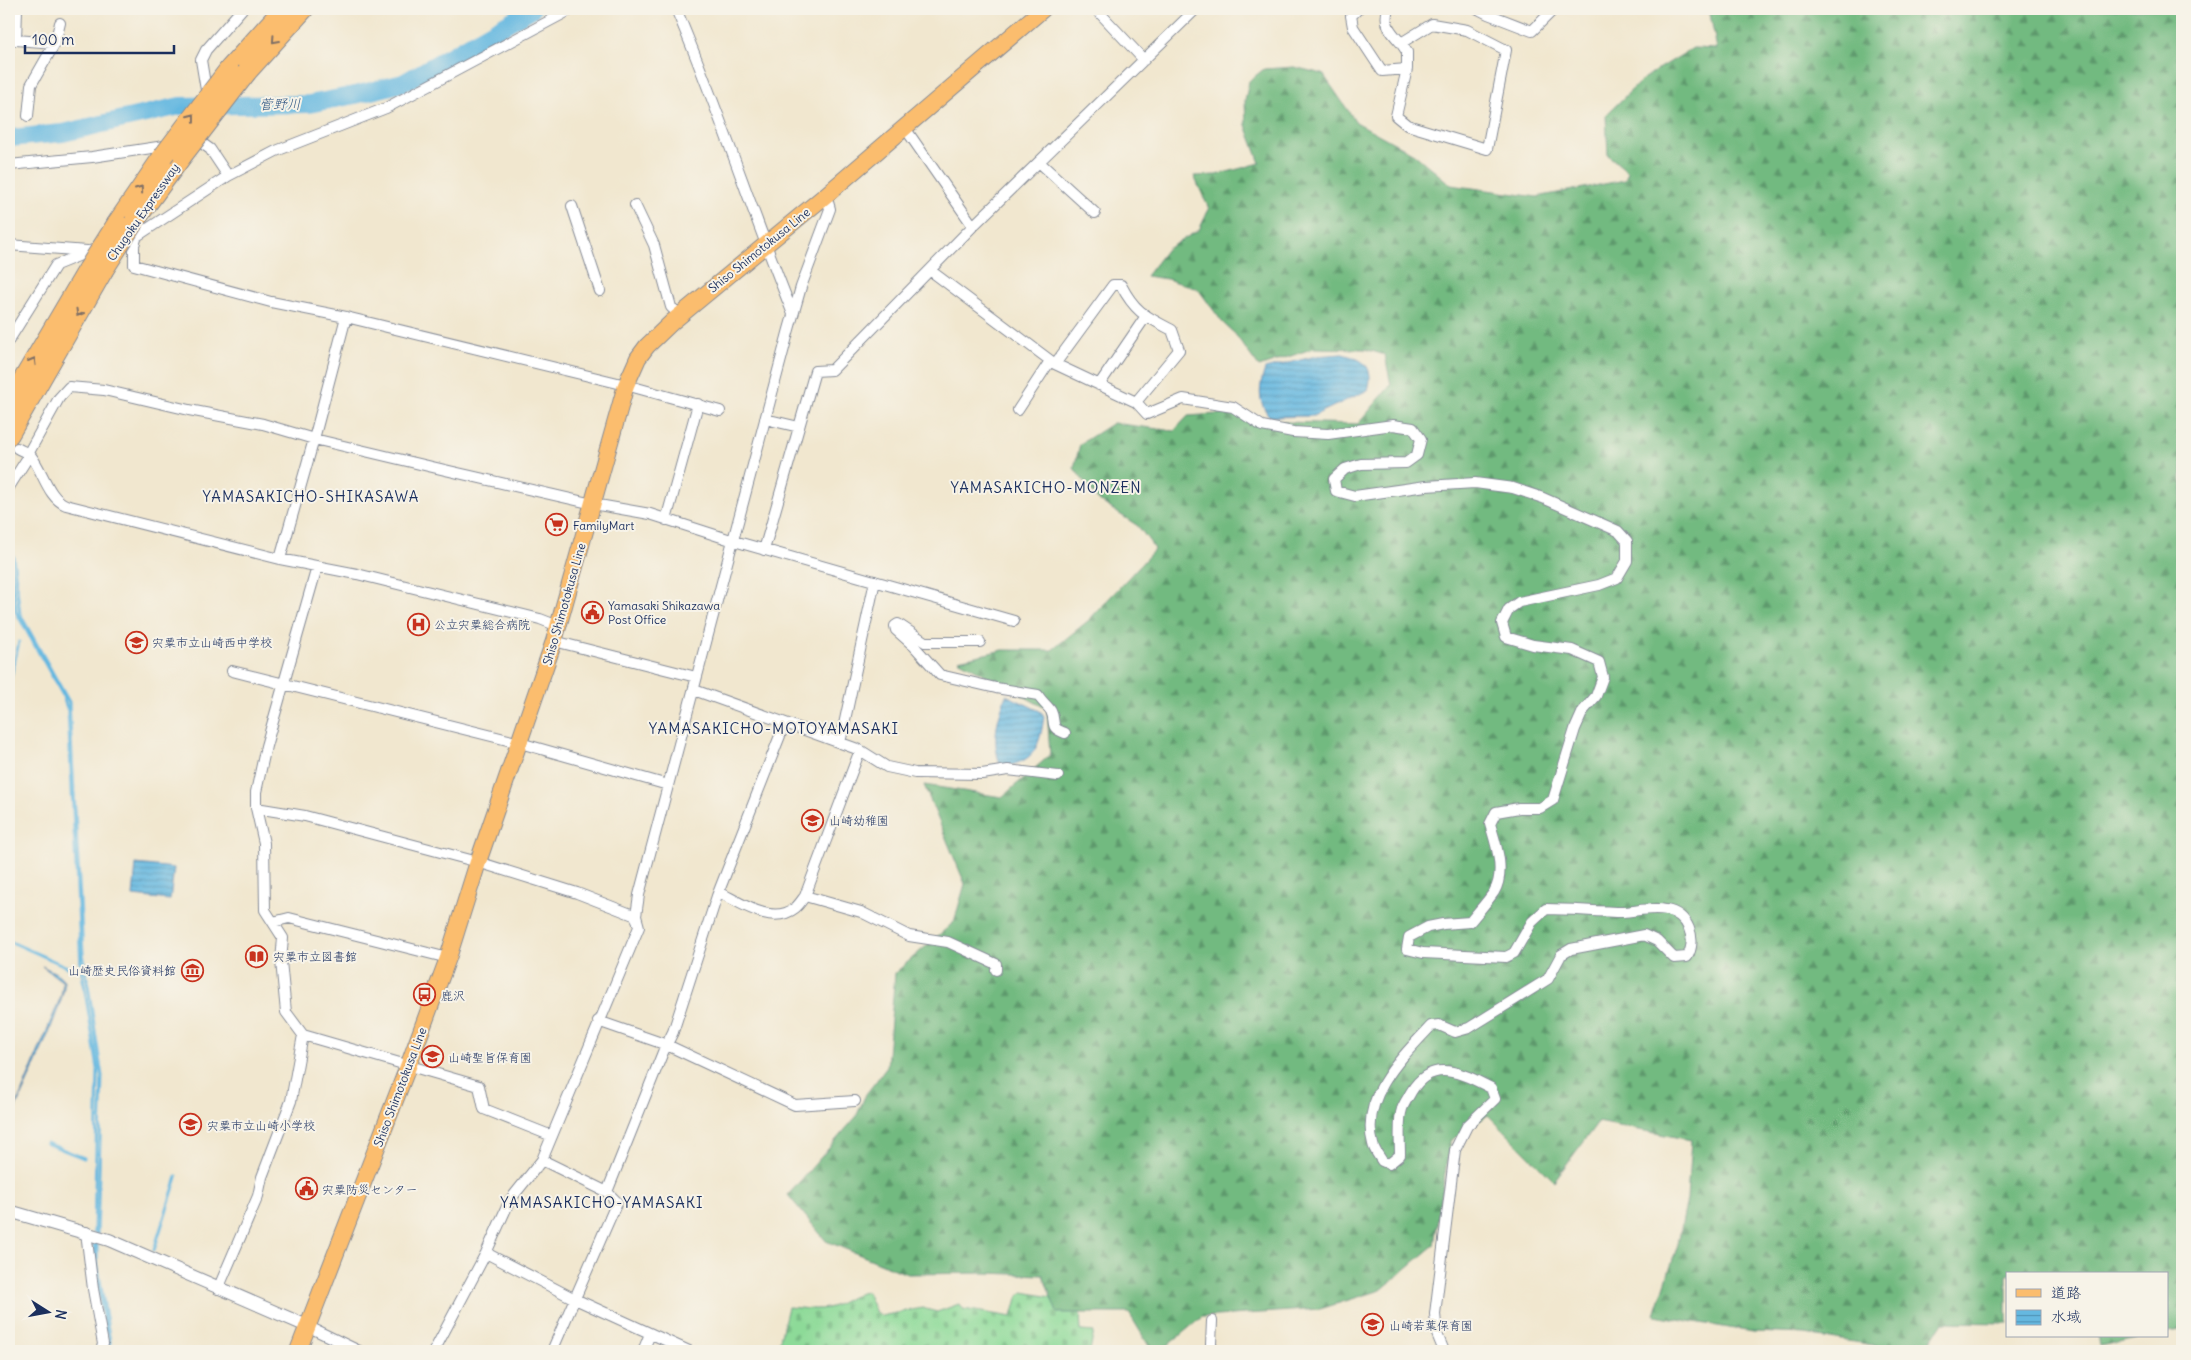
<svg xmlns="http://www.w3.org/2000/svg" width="2191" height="1360" viewBox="0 0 2191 1360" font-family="Delius,'Klee One',sans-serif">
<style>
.forest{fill:url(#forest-firs);stroke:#46746f}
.cemetery{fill:url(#cemetery-stones);stroke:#54847b}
.water{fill:url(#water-rules);stroke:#40749f}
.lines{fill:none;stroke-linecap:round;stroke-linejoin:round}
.stream{stroke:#65b8e0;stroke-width:3}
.river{stroke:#65b8e0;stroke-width:18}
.minor-casing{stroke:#868b96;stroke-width:12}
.tertiary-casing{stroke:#868b96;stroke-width:14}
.primary-casing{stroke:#868b96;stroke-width:18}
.motorway-casing{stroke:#868b96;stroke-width:21}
.minor{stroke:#fff;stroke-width:10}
.tertiary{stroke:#fff;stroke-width:12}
.primary{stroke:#fbbd6e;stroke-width:16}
.motorway{stroke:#fbbd6e;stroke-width:19}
.motorway-bridge-casing{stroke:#868b96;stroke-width:21;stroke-linecap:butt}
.motorway-bridge{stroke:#fbbd6e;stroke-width:19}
.oneway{stroke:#806f65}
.labels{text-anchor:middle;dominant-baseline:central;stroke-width:4;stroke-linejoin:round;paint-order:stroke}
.street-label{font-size:12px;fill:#1b2f5e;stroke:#f7f3e8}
.poi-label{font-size:12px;fill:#1b2f5e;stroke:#f7f3e8;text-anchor:start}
.water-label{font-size:14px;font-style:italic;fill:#315885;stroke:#f7f3e8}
.quarter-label{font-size:15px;letter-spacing:1px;fill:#1b2f5e;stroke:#f7f3e8}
</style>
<defs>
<pattern id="forest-firs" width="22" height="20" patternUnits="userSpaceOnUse" patternTransform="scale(1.25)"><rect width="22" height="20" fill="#72ba80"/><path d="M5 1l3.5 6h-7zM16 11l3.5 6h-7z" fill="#5d986c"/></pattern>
<pattern id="cemetery-stones" width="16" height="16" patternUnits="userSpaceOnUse" patternTransform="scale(1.25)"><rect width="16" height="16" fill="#8dda98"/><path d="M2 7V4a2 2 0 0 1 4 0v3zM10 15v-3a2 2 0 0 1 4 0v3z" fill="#79bb85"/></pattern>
<pattern id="water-rules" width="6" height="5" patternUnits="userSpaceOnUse" patternTransform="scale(1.25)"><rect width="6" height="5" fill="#65b8e0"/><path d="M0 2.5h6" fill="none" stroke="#5296b9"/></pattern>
</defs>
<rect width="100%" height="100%" fill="#f7f3e8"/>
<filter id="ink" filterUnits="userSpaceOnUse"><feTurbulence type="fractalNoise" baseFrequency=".02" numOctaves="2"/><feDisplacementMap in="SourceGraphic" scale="10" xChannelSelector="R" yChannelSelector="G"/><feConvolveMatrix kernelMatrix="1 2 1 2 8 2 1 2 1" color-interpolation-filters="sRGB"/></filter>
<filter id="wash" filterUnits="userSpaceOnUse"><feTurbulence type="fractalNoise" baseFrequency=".0096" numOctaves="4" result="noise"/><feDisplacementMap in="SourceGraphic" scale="20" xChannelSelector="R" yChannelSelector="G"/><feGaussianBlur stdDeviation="1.12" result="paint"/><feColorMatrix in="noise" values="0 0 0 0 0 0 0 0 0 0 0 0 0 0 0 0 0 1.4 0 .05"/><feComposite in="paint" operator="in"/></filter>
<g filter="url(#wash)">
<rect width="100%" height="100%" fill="#f1e7cf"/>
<path class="forest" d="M1709,9h473v1321l-15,2v-58h-160v49l-64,-1 -19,29h-38l-8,-5 -73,-12 -53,-2 -97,-17 23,-71 9,-45 4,-59 -93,-18 -44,59 -66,-66 -38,26 -16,104 -53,45 -61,19 -118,8 -41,34h-9l-23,-38h-72l-14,-38 -58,-2 -78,1 -81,-33 -38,-46 68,-78 10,-23 21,-27 8,-94 59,-51 11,-38 -41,-99 78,12 48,-42 -3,-46 -89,-49 45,-10h49l37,-30 66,-71 -17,-23 -40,-26 -24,-32 6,-24 33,-21 61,8 14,-15 58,-4 8,13 29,-3 75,2 33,-39 -6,-30 -20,-6 -51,-1 -55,19 -24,-33 -12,-11 -25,-34 -31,-10 -21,-3 21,-27 32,-19 10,-21 -15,-33 22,-1 44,-12 -14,-38 -1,-24 4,-20 15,-12 30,-2 29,7 33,48 58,32 37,31 86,12 88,-17 3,-8 -20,-17 -2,-40 38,-37 49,-30 24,1z
M2098,1336h48l-46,10z"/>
<path class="cemetery" d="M867,1292l8,19 6,5 41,-8 15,4 22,-8 4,5 49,8 5,-19 6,-6 28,5 6,16h23l1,18 13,1 -4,18 2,1h-315l11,-44c15,1 29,4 43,0 13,-4 23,-14 36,-15z"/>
<path class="water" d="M1342,354c21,5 33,12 26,36l-55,26 -43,1c-13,-16 -11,-29 -5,-48l51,-13z
M1006,695l34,16 4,6c-5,31 -9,45 -43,50 -10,-27 -4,-46 5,-72z
M136,864l38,4 -4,32 -37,-4z
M42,966c7,4 20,8 22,16 4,15 -45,118 -54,139l51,-125 2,-14z"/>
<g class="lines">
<path class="stream" d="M9,551l4,5 7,58 49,88 14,251 19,123 -5,159
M9,555l7,57 46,82 6,17 13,256 17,102 -4,163
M9,685l10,-43
M9,941l63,28
M46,1143l38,15
M97,1241v21l13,80 -2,9
M154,1250l23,-73
M94,1259v-21
M97,1280l8,51"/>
<path class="river" d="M9,138l54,-5 117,-27 129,-2 46,-9 48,-12 129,-74"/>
</g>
</g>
<g filter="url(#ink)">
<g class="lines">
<defs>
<path id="minor" d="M17,9l-1,31 39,3 -24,42 -3,31
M676,9c43,100 76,204 117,305
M1096,9l48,51
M1358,9l-7,7 2,11 29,44 25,-2
M1388,9c-5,15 3,23 13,34
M1478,9l10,5 44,17 22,-22
M1432,24l35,6 39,20 -19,99 -80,-24 -11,-9 11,-47v-17l-6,-9z
M55,43l5,-20
M206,90l-5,-30 5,-10 36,-41
M905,128l68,98
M191,143l9,-1 10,7 18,27
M1039,162l56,51
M9,165l83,-8 79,-12
M635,205l19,40 17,62 9,8
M572,206l28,85
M137,236l-3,9v20l137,37 75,15 280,68 94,26
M124,240l13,-4 91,-60 48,-25 110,-43 186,-99
M9,245l78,6
M931,271l124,93 81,38 11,12 36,-15 50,8 29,19 31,6 35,2 65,-9 20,3 8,11 -4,16 -11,8 -45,1 -16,5 -11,10 2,12 19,5 71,-10 49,-3 38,5 30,10 75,33 9,10v20l-10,17 -18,7 -80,17 -10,7 -7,14 4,14 27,8 39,5 27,12 4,15 -7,19 -13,15 -8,18 -22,71 -13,8h-21l-23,4 -6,12c6,20 16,48 4,68 -7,10 -16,20 -24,30l-27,2 -15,3 -19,10 -2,12 16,4 83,4 8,-4 18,-31 14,-13c26,0 52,3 77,3 14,-1 30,-5 43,-2 22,4 32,29 21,47l-13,1 -17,-17 -13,-6 -73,14 -10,6 -13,24 -79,49 -14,4 -16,-7 -8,1c-29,31 -71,71 -58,118 1,6 6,12 9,17l7,3 11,-9c0,-12 -2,-35 2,-46 2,-6 6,-11 9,-17 21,-35 51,-19 80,-4l4,11 -28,27 -12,24 -20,164 2,20 7,17
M9,340l47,-75 44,-18
M1055,364l58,-79h8c14,27 24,31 51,45l7,20 -43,52
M1099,385l47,-69
M1018,410l32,-49
M765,419l34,8
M17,448c5,3 11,5 14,8 12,15 17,42 35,49l214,54 77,15 183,45 18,7
M28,454l31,-56 10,-11 35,3 85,20 74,14 51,15 131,31 148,34 57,10 84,27 280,80
M9,487l21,-33
M666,520l32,-116
M764,550l51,-179 17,-1 141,-144 223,-217
M280,559l34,-120 32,-122
M317,567l-51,179 -10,46v16l8,35 1,67 18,28 -2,23 5,51 17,23 176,51 5,23 68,27
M554,641l142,36
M980,642h-55l-27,-18 -3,2 1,4 18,16 26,29 56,13 42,7c3,6 10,11 13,16 6,12 -3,16 14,22
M232,671l288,72 148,42
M694,690l166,60 27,17 28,6 67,1 26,-4 50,6
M840,743l35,-162
M256,808l49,8 173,46 99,31 59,23
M719,892c22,11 53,34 76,16 4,-3 7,-8 10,-12l55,-146
M805,896l56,16 48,24 39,6 48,22v6
M273,922l16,-4 159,40
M598,1021l69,24 128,60 60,-4
M542,1160l65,32
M86,1232l7,57 10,55 -2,7
M486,1253l89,46 114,52
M218,1289l40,-93 4,-19 29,-76 12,-66
M1212,1321l-1,23 2,7
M307,1326l52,25
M434,1351l52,-98 24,-53 32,-40 97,-233 -3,-11 3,-21 149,-562 13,-46 29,-78 -4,-14
M552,1351l65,-149 -10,-10 56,-140 10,-20 44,-136 68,-173
M643,1351l7,-17"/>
<path id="tertiary" d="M9,1211l100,29 198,86"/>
<path id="primary" d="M298,1351l111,-287 39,-106 30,-96 76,-221 72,-256 12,-27 9,-12 25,-24 154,-127 217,-186"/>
<path id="motorway" d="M229,69l54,-60
M247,72l57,-63
M134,222l49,-67
M117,223l46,-67
M9,403l79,-134
M9,435l94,-164"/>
</defs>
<use href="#minor" class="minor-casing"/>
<use href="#tertiary" class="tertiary-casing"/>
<use href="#primary" class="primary-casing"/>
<use href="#motorway" class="motorway-casing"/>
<use href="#minor" class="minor"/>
<use href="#tertiary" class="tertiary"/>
<use href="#primary" class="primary"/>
<use href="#motorway" class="motorway"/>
<defs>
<path id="motorway-bridge" d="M183,155l64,-83
M163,156l66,-87
M88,269l29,-46
M103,271l31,-49"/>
</defs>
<use href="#motorway-bridge" class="motorway-bridge-casing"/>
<use href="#motorway-bridge" class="motorway-bridge"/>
</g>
<defs><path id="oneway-chevron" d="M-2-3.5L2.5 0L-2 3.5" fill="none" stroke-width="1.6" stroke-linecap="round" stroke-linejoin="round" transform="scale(1.25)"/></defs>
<g class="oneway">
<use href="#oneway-chevron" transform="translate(275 40) rotate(132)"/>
<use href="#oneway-chevron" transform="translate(192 117) rotate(-52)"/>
<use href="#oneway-chevron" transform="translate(140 189) rotate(-55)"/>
<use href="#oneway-chevron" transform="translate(79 313) rotate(120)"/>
<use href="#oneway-chevron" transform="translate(33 361) rotate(-60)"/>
</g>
</g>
<defs>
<symbol id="supermarket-ring" viewBox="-11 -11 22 22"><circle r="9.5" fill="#f7f3e8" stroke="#c8321e" stroke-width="1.5"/><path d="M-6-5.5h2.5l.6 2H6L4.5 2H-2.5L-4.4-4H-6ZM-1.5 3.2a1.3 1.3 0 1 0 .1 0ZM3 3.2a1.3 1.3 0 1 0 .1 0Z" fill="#c8321e"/></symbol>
<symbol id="civic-ring" viewBox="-11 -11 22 22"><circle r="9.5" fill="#f7f3e8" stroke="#c8321e" stroke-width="1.5"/><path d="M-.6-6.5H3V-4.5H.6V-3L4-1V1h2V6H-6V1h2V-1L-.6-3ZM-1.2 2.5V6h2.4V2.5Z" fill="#c8321e"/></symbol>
<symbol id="hospital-ring" viewBox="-11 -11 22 22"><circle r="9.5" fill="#f7f3e8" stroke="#c8321e" stroke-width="1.5"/><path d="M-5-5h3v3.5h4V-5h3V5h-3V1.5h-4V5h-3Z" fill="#c8321e"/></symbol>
<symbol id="school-ring" viewBox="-11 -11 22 22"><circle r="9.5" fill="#f7f3e8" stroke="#c8321e" stroke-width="1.5"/><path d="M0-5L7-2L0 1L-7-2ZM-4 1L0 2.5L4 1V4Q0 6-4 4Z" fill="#c8321e"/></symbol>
<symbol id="library-ring" viewBox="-11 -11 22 22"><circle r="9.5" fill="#f7f3e8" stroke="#c8321e" stroke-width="1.5"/><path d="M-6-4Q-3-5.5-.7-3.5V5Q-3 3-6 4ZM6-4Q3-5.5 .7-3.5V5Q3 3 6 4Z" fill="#c8321e"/></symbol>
<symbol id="museum-ring" viewBox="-11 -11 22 22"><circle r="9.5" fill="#f7f3e8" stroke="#c8321e" stroke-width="1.5"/><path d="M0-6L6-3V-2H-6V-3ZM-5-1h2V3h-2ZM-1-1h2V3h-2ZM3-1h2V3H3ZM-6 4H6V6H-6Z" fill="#c8321e"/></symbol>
<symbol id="bus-ring" viewBox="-11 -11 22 22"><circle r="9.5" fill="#f7f3e8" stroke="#c8321e" stroke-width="1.5"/><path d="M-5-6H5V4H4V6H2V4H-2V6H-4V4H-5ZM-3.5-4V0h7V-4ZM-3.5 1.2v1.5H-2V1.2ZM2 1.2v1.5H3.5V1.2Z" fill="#c8321e"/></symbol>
</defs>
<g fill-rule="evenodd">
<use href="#supermarket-ring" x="544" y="512" width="25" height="25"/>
<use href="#civic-ring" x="580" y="600" width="25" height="25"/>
<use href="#hospital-ring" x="406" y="612" width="25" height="25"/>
<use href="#school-ring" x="124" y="630" width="25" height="25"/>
<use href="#school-ring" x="800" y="808" width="25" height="25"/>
<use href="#library-ring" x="244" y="944" width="25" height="25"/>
<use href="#museum-ring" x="180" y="958" width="25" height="25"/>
<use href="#bus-ring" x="412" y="982" width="25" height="25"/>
<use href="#school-ring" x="420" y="1044" width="25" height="25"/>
<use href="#school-ring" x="178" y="1112" width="25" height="25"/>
<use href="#civic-ring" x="294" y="1176" width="25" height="25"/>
<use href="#school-ring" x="1360" y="1312" width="25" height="25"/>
</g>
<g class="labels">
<g class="street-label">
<text transform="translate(143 212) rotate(-55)">Chugoku Expressway</text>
<text transform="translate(759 250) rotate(-39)">Shiso Shimotokusa Line</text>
<text transform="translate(564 604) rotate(-74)">Shiso Shimotokusa Line</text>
<text transform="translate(400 1087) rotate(-69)">Shiso Shimotokusa Line</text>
</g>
<g class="poi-label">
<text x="573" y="525">FamilyMart</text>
<text x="608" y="605">Yamasaki Shikazawa<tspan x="608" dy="14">Post Office</tspan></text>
<text x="434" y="624">公立宍粟総合病院</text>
<text x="152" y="642">宍粟市立山崎西中学校</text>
<text x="829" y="820">山崎幼稚園</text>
<text x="273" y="956">宍粟市立図書館</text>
<text x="176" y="970" text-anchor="end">山崎歴史民俗資料館</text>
<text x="441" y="995">鹿沢</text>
<text x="448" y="1057">山崎聖旨保育園</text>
<text x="207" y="1125">宍粟市立山崎小学校</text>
<text x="322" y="1189">宍粟防災センター</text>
<text x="1389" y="1325">山崎若葉保育園</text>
</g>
<g class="water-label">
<text transform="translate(280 104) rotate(-1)">菅野川</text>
</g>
<g class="quarter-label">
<text x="1046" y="487">YAMASAKICHO-MONZEN</text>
<text x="311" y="496">YAMASAKICHO-SHIKASAWA</text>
<text x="774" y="728">YAMASAKICHO-MOTOYAMASAKI</text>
<text x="602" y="1202">YAMASAKICHO-YAMASAKI</text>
</g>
</g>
<rect width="2191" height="1360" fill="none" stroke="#f7f3e8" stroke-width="30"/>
<rect x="2006" y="1272" width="162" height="65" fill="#f7f3e8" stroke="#9fa5b1"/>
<rect x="2016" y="1289" width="25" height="8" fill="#fbbd6e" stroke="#9fa5b1"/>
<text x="2051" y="1298" font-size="15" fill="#1b2f5e">道路</text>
<rect x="2016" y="1310" width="25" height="15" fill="url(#water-rules)" stroke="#9fa5b1"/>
<text x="2051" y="1322" font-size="15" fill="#1b2f5e">水域</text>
<g transform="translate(48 1312) rotate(101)" stroke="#f7f3e8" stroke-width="4" paint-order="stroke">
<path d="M0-4L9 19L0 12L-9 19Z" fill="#1b2f5e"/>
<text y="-8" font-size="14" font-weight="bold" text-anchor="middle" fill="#1b2f5e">N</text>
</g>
<path d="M25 45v8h149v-8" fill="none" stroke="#1b2f5e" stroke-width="2.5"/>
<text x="32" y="45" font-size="15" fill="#1b2f5e" stroke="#f7f3e8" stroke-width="4" paint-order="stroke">100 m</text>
</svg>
